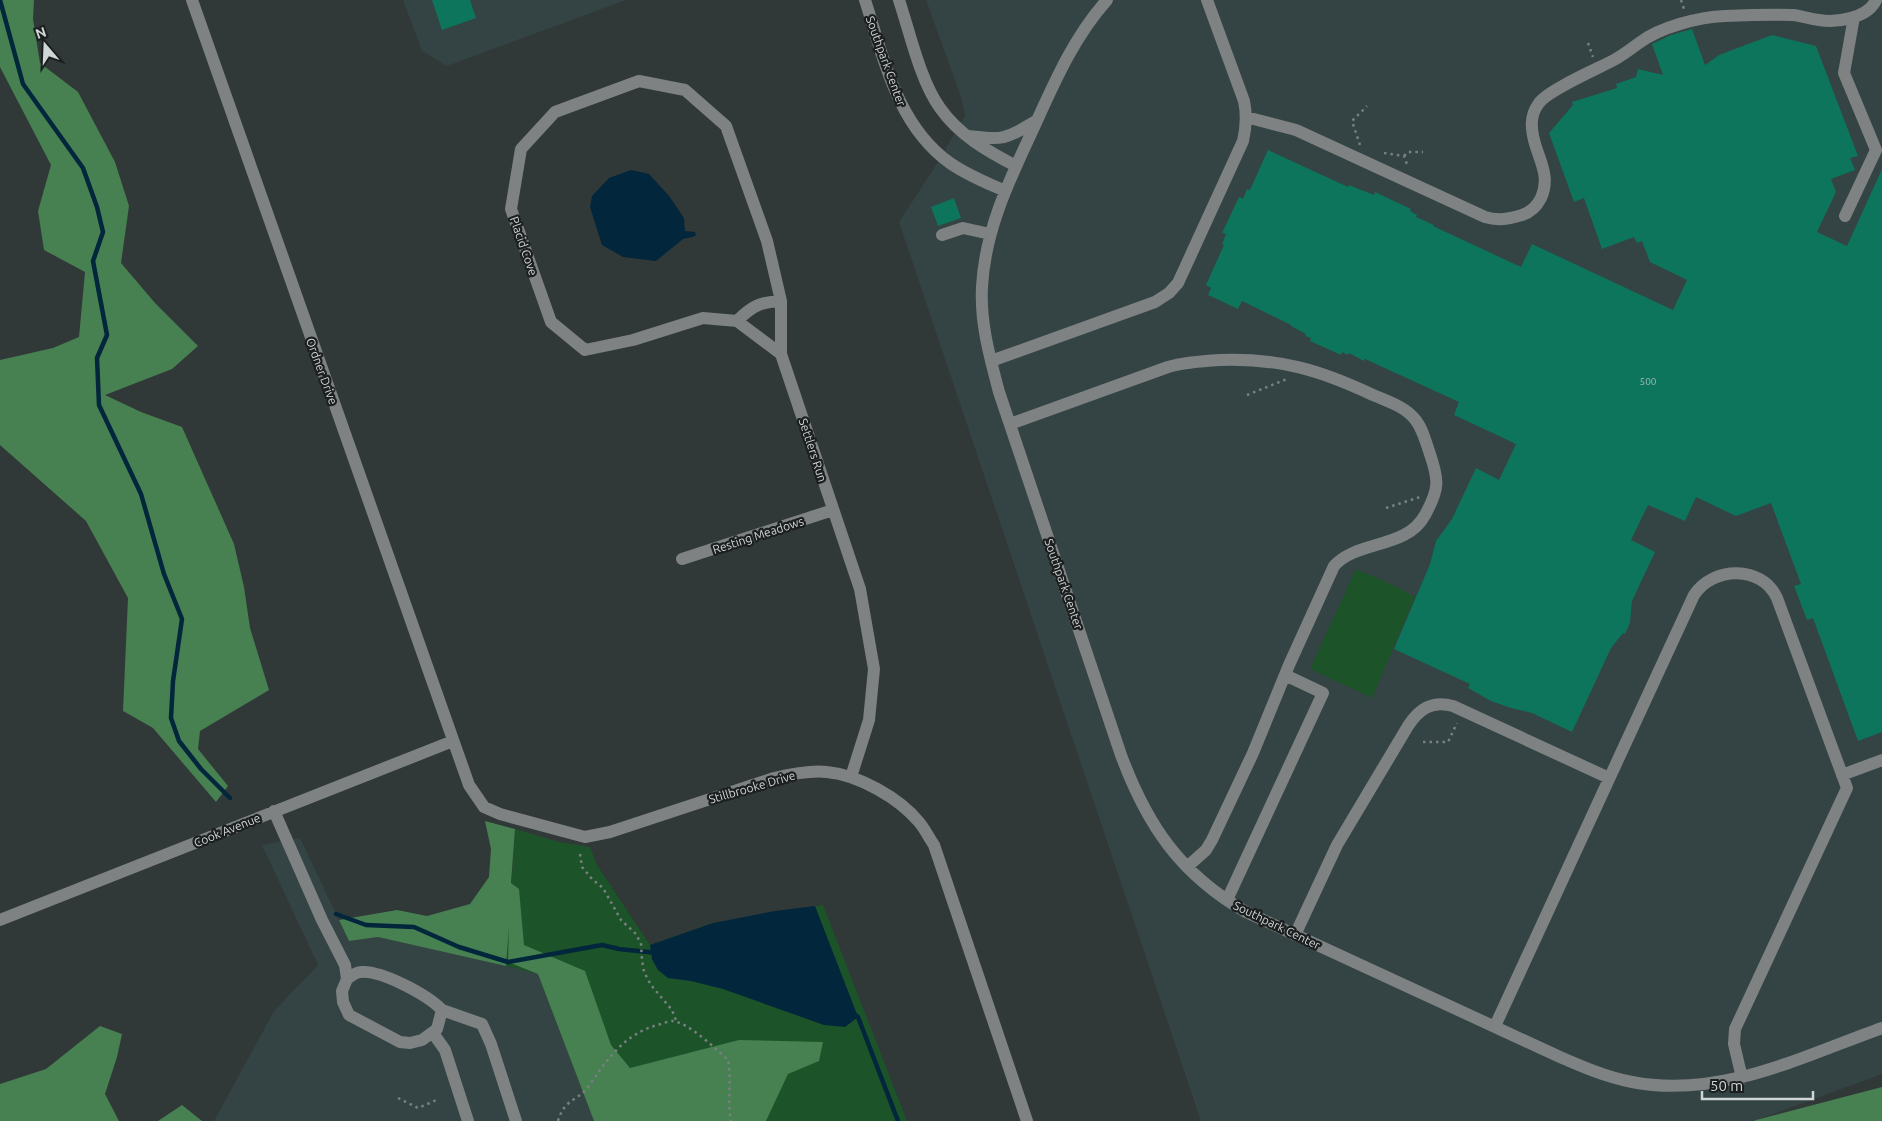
<svg xmlns="http://www.w3.org/2000/svg" width="1882" height="1121" viewBox="0 0 1882 1121" font-family="Ubuntu,sans-serif">
<style>
.built{fill:#344343}
.green{fill:#1d5329}
.forest{fill:#478051}
.water{fill:#02263c}
.lines{fill:none;stroke-linecap:round;stroke-linejoin:round}
.stream{stroke:#02263c;stroke-width:4.5}
.building{fill:#0d755c}
.path{stroke:#798080;stroke-width:2.5;stroke-dasharray:2.5 4;stroke-linecap:butt}
.minor{stroke:#7e8283;stroke-width:12}
.labels{text-anchor:middle;dominant-baseline:central;stroke-width:4.5;stroke-linejoin:round;paint-order:stroke}
.number-label{font-size:10px;fill:#9fbdb7}
.street-label{font-size:12px;fill:#d0d5d5;stroke:#1c1f1f}
</style>
<rect width="100%" height="100%" fill="#313838"/>
<path class="built" d="M403,0h223l-179,66 -25,-15z
M926,0h956v1074l-128,47h-553l-302,-899 37,-57 29,-49 -4,-19z
M300,838l49,103 29,-4 160,36 56,148h-380l60,-110 44,-46 -56,-120z"/>
<path class="green" d="M1356,569l48,21 -1,1 12,6 -43,101 -62,-29z
M515,829l44,13 31,5 7,18 53,80 63,-22 110,-18 84,216h-313l-56,-147 -32,-8z"/>
<path class="forest" d="M0,0h34l-1,19 7,44 38,29 37,70 14,44 -8,57 34,40 43,43 -26,23 -67,26 36,17 41,15 52,117 10,43 6,41 19,62 -69,41 -2,18 30,37 -12,16 -63,-74 -30,-17 5,-113 -42,-77 -86,-76v-85l53,-12 26,-11 6,-65 -41,-22 -6,-39 13,-46 -51,-98z
M485,821l30,8 -4,54 8,6 5,56 61,26 26,74 19,23 109,-28 84,2 -4,19 -31,13 -22,47h-172l-56,-147 -30,-12 1,-35 -3,39 -128,-29 -29,4 -10,-21 58,-10 30,6 43,-12 19,-27 2,-28z
M100,1026l22,8 -5,23 -12,37 14,27h-119v-37l46,-15z
M1882,1087v34h-128l2,-1z
M182,1105l20,16h-44z"/>
<path class="water" d="M631,170l18,4 20,22 15,22 1,13 10,1 1,3 -3,2 -10,2 -27,22 -33,-4 -21,-12 -12,-38 2,-11 17,-18z
M815,906l43,111 -13,10 -21,-2 -101,-36 -32,-8 -23,-3 -10,-8 -6,-11 -2,-14 63,-22 62,-12z"/>
<g class="lines">
<path class="stream" d="M0,0l23,84 60,84 14,39 6,25 -10,29 14,74 -10,23 2,47 42,89 23,80 18,45 -9,62 -2,37 8,23 22,28 29,29
M336,914l30,11 48,2 45,20 49,15 94,-17 17,4 38,4
M854,1014l4,3 40,104"/>
</g>
<path class="building" d="M432,0h38l6,18 -34,12z
M1692,29l13,36 14,-10 53,-20 44,11 42,110 -8,2 5,12 -24,9 5,13 -19,40 30,14 35,-77v563l-24,9 -45,-123 -6,2 -13,-34 7,-2 -30,-81 -35,13 -40,-19 -11,24 -37,-16 -17,35 24,12 -23,49 -2,22 -5,11 -2,-1 -12,15 -39,84 -40,-19 -21,-5 -20,-7 -23,-13 2,-4 -76,-35 36,-85 6,-23 16,-22 24,-51 23,12 17,-36 -62,-29 5,-13 -94,-43 -1,2 -15,-8 -1,2 -6,-3 -1,3 -31,-14 1,-3 -6,-2 1,-2 -15,-8v-1l-49,-24 -4,8 -30,-14 3,-7 -5,-3 18,-40 -2,-1 4,-10 -4,-1 17,-36 4,2 4,-10 3,1 18,-40 80,37 1,-2 25,10 1,-3 36,17 -1,2 7,4 -1,2 18,8 -1,1 88,41 11,-23 141,66 14,-30 -37,-18 -8,-21 -5,2 -3,-6 -32,12 -18,-51 -10,4 -25,-69 24,-28 -1,-3 45,-14 -1,-4 20,-7 2,-8 25,6 -11,-31 19,-9z
M954,198l7,20 -23,8 -7,-19z"/>
<g class="lines">
<path class="path" d="M1681,0l3,9
M1588,43l5,14
M1360,145l-8,-24 15,-15
M1384,153l20,3 4,11
M1404,156l4,-4h15
M1247,395l40,-16
M1386,508l34,-11
M1423,742h25l9,-19
M580,854l2,13 10,12 11,9 18,32 15,14 5,10 1,16 2,12 7,13 21,25 5,13
M398,1098l20,10 21,-9
M558,1121c6,-22 20,-20 30,-34 20,-28 36,-54 73,-63 3,-1 8,-3 11,-3 16,1 44,28 56,39 4,20 -1,41 3,61"/>
<path class="minor" d="M192,0l277,785 15,22 16,7 85,23 25,-5 164,-54c17,-4 36,-8 53,-6 32,3 72,26 92,50 6,7 10,16 15,23l93,276
M865,0c19,59 32,125 85,163 17,12 37,20 55,28
M899,0c11,33 21,80 41,108 19,27 47,43 76,58
M1107,0c-33,37 -52,81 -72,125 -24,52 -50,103 -53,162 -2,36 8,71 17,105l122,363c26,70 59,119 125,157l314,145c23,10 46,20 72,25 88,17 169,-25 250,-54
M1246,117l50,13 189,87c13,4 24,2 37,-2 9,-3 15,-9 19,-17 12,-26 -8,-45 -9,-70 -1,-9 1,-17 7,-25 9,-13 58,-34 75,-43 9,-5 17,-11 25,-17 21,-16 60,-26 86,-27 22,-1 45,-2 68,-1 9,1 17,4 26,5 18,3 49,-2 57,-20
M968,136c36,4 36,4 68,-15
M1845,216l31,-66 -32,-77 10,-56
M942,235l21,-7 27,6
M737,321c15,-15 23,-19 44,-20
M781,354l-44,-33 -34,-3 -70,22 -48,10 -34,-28 -40,-113 10,-60 34,-37 84,-31 46,9 41,36 41,115 14,60v53l79,235 14,80 -5,51 -18,57
M991,361l164,-59 14,-9 9,-10 65,-142c3,-13 4,-26 1,-40l-37,-101
M1010,424l158,-57c17,-5 34,-6 52,-7 60,-2 100,10 153,35 14,6 30,11 40,22 9,9 12,23 16,34 10,29 11,37 -4,64 -18,34 -68,25 -91,51l-45,99 -36,88 -41,87 -6,10 -19,17
M682,559l151,-49
M1842,775l40,-15
M274,811l48,109 23,45 2,14 -5,12 1,11 6,13 51,27 10,1 12,-3 15,-11 5,-19c-14,-15 -61,-40 -81,-38 -5,0 -10,4 -14,7
M1227,900l96,-207 -38,-18
M0,920l453,-179
M1295,935l42,-90 71,-119c11,-17 24,-26 45,-20l156,72
M442,1010l40,14 9,20 25,77
M1495,1026l199,-431c19,-29 68,-30 83,3l70,190 -112,241 -1,15 8,34
M433,1033l12,17 23,71"/>
</g>
<g class="labels">
<g class="number-label">
<text x="1648" y="381">500</text>
</g>
<g class="street-label">
<text transform="translate(886 61) rotate(70)">Southpark Center</text>
<text transform="translate(524 246) rotate(71)">Placid Cove</text>
<text transform="translate(322 371) rotate(70)">Ordner Drive</text>
<text transform="translate(813 450) rotate(72)">Settlers Run</text>
<text transform="translate(758 535) rotate(-18)">Resting Meadows</text>
<text transform="translate(1064 584) rotate(71)">Southpark Center</text>
<text transform="translate(752 787) rotate(-16)">Stillbrooke Drive</text>
<text transform="translate(227 830) rotate(-22)">Cook Avenue</text>
<text transform="translate(1277 925) rotate(26)">Southpark Center</text>
</g>
</g>
<g transform="translate(45 45) rotate(341)" stroke="#1c1f1f" stroke-width="4" paint-order="stroke">
<path d="M0-4L9 19L0 12L-9 19Z" fill="#d0d5d5"/>
<text y="-8" font-size="14" font-weight="bold" text-anchor="middle" fill="#d0d5d5">N</text>
</g>
<path d="M1702 1091v8h111v-8" fill="none" stroke="#d0d5d5" stroke-width="2.5"/>
<text x="1710" y="1091" font-size="15" fill="#d0d5d5" stroke="#1c1f1f" stroke-width="4" paint-order="stroke">50 m</text>
</svg>
